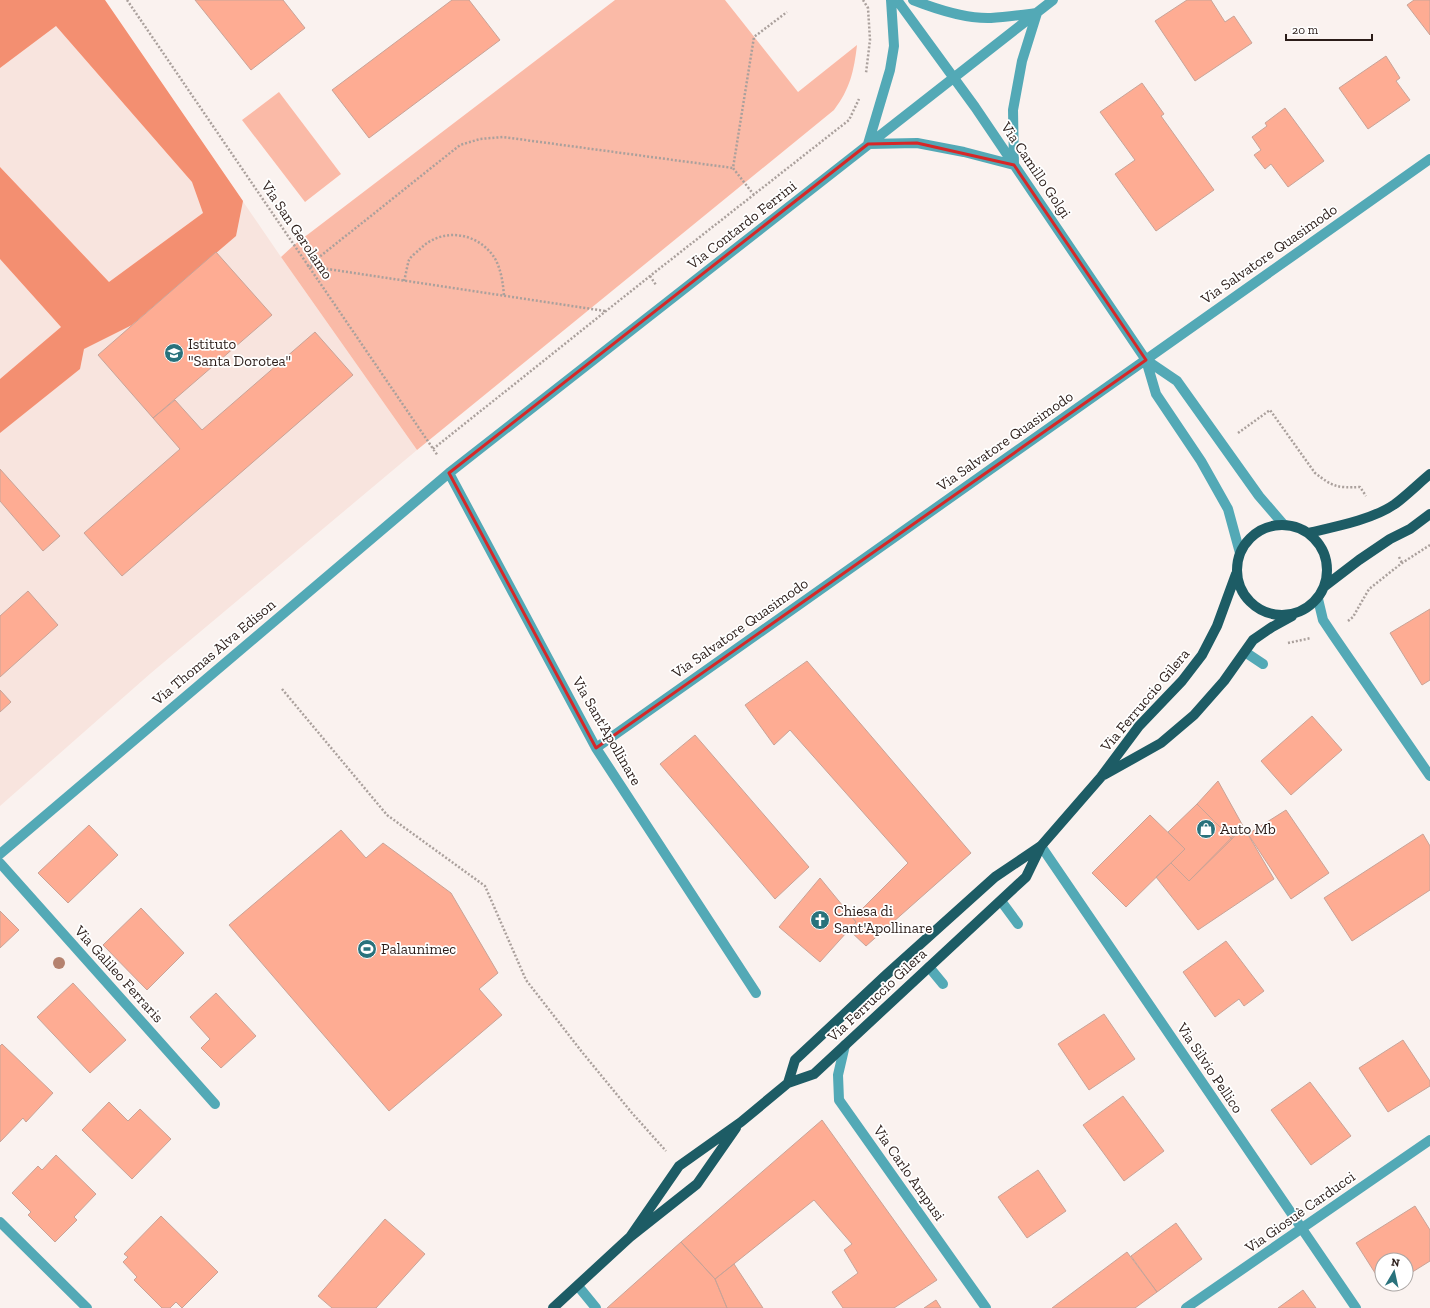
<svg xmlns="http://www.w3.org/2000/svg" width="1430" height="1308" viewBox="0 0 1430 1308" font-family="'Zilla Slab',serif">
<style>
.built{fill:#f8e4de}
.green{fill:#fabaa7}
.forest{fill:#f38f71}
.building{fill:#feac93;stroke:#c9a397}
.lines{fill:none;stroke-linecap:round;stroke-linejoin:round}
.path{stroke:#aaa09c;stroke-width:2.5;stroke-dasharray:2 2;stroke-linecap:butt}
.minor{stroke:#53a9b6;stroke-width:10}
.major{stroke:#1d5c65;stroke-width:10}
.tree{fill:#b5826f}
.marked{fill:none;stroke:#d62828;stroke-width:3;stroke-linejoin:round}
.labels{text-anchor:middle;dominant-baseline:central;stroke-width:3.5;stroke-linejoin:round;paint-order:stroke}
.street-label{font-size:15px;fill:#2b1d19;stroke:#fff}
.poi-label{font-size:15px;fill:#2b1d19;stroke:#fff;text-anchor:start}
</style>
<rect width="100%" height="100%" fill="#faf2ef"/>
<path class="built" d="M0,0h105l176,257 136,193 -266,223 -151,133z"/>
<path class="green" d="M615,0h110l73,92 59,-47c-3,26 -7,44 -23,65l-417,340 -136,-193 13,-12z
M279,92l62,82 -36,28 -63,-82z"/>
<path class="forest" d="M0,0h105l138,201 -7,35 -104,89 -48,24 -4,20 -80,64v-54l61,-52 -61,-68v-92l109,115 94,-69 -11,-31 -136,-156 -56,42z"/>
<path class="building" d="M195,0h88l22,28 -54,42z
M452,0h17l31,40 -131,98 -37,-48z
M1187,0h24l14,22 9,-6 18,27 -57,38 -40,-60z
M1414,0h16v35l-23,-30z
M1386,56l14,22 -4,3 14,19 -42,29 -29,-41z
M1142,83l22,31 -3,2 53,74 -58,41 -41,-57 20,-14 -35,-48z
M1285,108l39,53 -36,26 -17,-23 -6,5 -11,-14 7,-5 -9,-13 15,-11 -2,-3z
M216,252l56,63 -119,103 -55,-63z
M315,332l38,43 -231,201 -38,-43 96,-84 -27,-31 22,-18 27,30z
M0,469l60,67 -17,15 -43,-50z
M28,591l30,34 -58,52v-61z
M1430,609v71l-8,5 -32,-52z
M807,661l164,192 -105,93 -17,-16 7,-8 -3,-4 55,-55 -118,-133 -16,15 -29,-40z
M0,690l11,12 -11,10z
M1312,716l30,34 -51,45 -30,-34z
M695,735l114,132 -34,32 -115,-135z
M1218,781l25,45 -11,13 -35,-35z
M1197,804l35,35 -43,42 -18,-18 14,-14 -17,-17z
M1286,810l43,63 -38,26 -43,-65z
M1150,815l35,34 -59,58 -34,-34z
M89,825l29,30 -50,48 -30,-30z
M1243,826l31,53 -76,51 -42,-53 15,-14 18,18z
M341,830l25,28 17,-15 68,50 47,80 -19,16 23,26 -113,96 -160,-186z
M1423,834l7,12v44l-78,51 -28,-43z
M820,878l36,44 -36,40 -41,-35z
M141,908l43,45 -37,37 -44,-45z
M0,911l19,19 -19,18z
M1226,941l38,50 -20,15 -5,-7 -24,18 -32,-45z
M73,983l53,57 -36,33 -53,-56z
M216,993l40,43 -35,32 -20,-20 9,-9 -20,-22z
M1104,1014l31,45 -46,31 -31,-46z
M1403,1040l27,41v5l-42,26 -29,-44z
M2,1044l51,49 -27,29 -3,-4 -23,24v-96z
M1310,1082l41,54 -40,29 -40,-55z
M1123,1096l41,55 -40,30 -41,-56z
M109,1102l19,19 12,-12 31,30 -39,40 -50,-49z
M822,1120l115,160 -43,28h-51l-11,-16 26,-19 -14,-23 8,-6 -38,-44 -99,79 -34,-37z
M56,1155l40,39 -22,23 3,3 -22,22 -27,-27 3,-3 -19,-19 26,-27 4,4z
M1038,1170l28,41 -39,27 -29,-41z
M1415,1206l15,24v31l-24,15v-16h-24v24l-26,-41z
M161,1216l57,56 -36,36 -6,-6 -6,6h-8l-28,-28 3,-3 -14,-15 5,-5 -4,-3z
M385,1219l40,35 -49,54h-44l-14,-12z
M1176,1223l26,36 -45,33 -26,-36z
M681,1242l34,37 12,29h-120z
M1127,1252l30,40 -22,16h-83z
M734,1264l29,44h-36l-12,-29z
M1382,1284h10l-7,5z
M1303,1290l13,18h-38z
M936,1300l5,8h-17z"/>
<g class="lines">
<path class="path" d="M127,0l311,456
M863,0l5,8 2,32 -4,33
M754,195l-21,-27 21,-131 33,-25
M650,276l6,9
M404,281c2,-7 3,-15 5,-21 2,-4 8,-8 11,-11 22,-22 57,-17 74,8 7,11 9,26 10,39
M605,311l-297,-45 152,-121 20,-6 23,-2 230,31
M1238,433l32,-23 45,63c18,14 22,15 45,14l6,9
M433,449l217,-173 199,-156 10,-21
M1399,557l3,6
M1348,621l5,-4 16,-28 33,-26 28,-18
M1288,643l23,-5
M282,689l105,126 98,71 41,94 56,72 50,61 34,38"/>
<path class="minor" d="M897,0l78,107 171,253 10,34 45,67 27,48 12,44
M913,0c23,9 53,19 78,18 15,-1 30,-3 46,-5
M868,144l49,-1 47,9 50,13
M868,144l22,-74 4,-24 -3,-46
M1014,165l-1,-55 9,-49 15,-48
M1146,360l31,21 82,115 25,29
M449,473l147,275 160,245
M1318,599l5,21 10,15 97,141
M1245,652l18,12
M596,748l834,-589
M1041,846l315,462
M0,854l449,-381 604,-473
M0,863l215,241
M1001,901l17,23
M929,967l14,17
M845,1045l-7,30 1,25 147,208
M0,1222l87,86
M578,1286l18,22
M1186,1308l244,-168"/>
<path class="major" d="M1237 570a45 45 0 1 1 90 0a45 45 0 1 1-90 0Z
M1308,533c26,-6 64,-13 87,-29 12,-9 23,-20 35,-30
M1325,586l34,-26 31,-21 20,-10 20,-15
M1104,775l57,-32 33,-28 30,-34 29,-41 19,-13 20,-11
M788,1083l7,-23 91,-85 109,-98 46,-31 60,-69 38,-51 43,-45 20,-26 15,-29 19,-52
M630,1237l49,-71 62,-44 47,-39 26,-9 212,-197 15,-31
M553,1308l77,-71 67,-53 39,-56"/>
</g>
<circle class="tree" cx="59" cy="963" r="6"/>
<path class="marked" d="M917,143l97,22 132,195 -550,388 -147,-275 419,-329z"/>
<defs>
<symbol id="school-disc" viewBox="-11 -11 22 22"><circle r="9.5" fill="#29727c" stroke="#fff"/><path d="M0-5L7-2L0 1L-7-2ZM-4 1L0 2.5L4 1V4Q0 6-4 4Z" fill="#fff"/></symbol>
<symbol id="shop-disc" viewBox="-11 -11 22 22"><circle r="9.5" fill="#29727c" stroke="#fff"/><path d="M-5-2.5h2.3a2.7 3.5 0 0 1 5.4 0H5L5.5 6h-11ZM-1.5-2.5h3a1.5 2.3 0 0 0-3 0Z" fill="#fff"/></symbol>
<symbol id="church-disc" viewBox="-11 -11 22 22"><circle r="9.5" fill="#29727c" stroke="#fff"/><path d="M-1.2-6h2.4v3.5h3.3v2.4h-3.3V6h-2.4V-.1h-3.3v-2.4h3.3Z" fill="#fff"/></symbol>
<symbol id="stadium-disc" viewBox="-11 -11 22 22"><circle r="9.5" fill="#29727c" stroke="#fff"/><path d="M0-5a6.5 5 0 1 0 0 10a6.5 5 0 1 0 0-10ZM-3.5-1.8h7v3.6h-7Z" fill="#fff"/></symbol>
</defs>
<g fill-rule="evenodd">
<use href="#school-disc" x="163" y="342" width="22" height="22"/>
<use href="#shop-disc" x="1195" y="818" width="22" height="22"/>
<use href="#church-disc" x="809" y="909" width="22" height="22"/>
<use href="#stadium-disc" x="356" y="938" width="22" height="22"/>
</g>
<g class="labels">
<g class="street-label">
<text transform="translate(1036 170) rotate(56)">Via Camillo Golgi</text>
<text transform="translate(742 225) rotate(-38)">Via Contardo Ferrini</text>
<text transform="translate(297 230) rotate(56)">Via San Gerolamo</text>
<text transform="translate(1269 254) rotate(-35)">Via Salvatore Quasimodo</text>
<text transform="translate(1005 441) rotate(-35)">Via Salvatore Quasimodo</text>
<text transform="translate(740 628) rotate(-35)">Via Salvatore Quasimodo</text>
<text transform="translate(214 652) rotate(-40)">Via Thomas Alva Edison</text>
<text transform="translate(1145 700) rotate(-50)">Via Ferruccio Gilera</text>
<text transform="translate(607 731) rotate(60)">Via Sant'Apollinare</text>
<text transform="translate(119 974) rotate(48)">Via Galileo Ferraris</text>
<text transform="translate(877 995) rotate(-43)">Via Ferruccio Gilera</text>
<text transform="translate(1210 1068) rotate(56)">Via Silvio Pellico</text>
<text transform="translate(909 1173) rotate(55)">Via Carlo Ampusi</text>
<text transform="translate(1300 1212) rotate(-35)">Via Giosuè Carducci</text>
</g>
<g class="poi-label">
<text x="188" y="344">Istituto<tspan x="188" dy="17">"Santa Dorotea"</tspan></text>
<text x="1220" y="829">Auto Mb</text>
<text x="834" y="911">Chiesa di<tspan x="834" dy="17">Sant'Apollinare</tspan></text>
<text x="381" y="949">Palaunimec</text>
</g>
</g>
<g transform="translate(1394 1272) rotate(9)"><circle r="19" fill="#ffffff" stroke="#aaa5a3"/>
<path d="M0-3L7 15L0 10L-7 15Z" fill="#29727c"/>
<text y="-6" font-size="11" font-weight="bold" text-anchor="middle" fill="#2b1d19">N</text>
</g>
<path d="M1286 34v6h86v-6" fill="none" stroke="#2b1d19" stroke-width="2"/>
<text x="1292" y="34" font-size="12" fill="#2b1d19" stroke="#ffffff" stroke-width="3" paint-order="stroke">20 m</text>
</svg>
